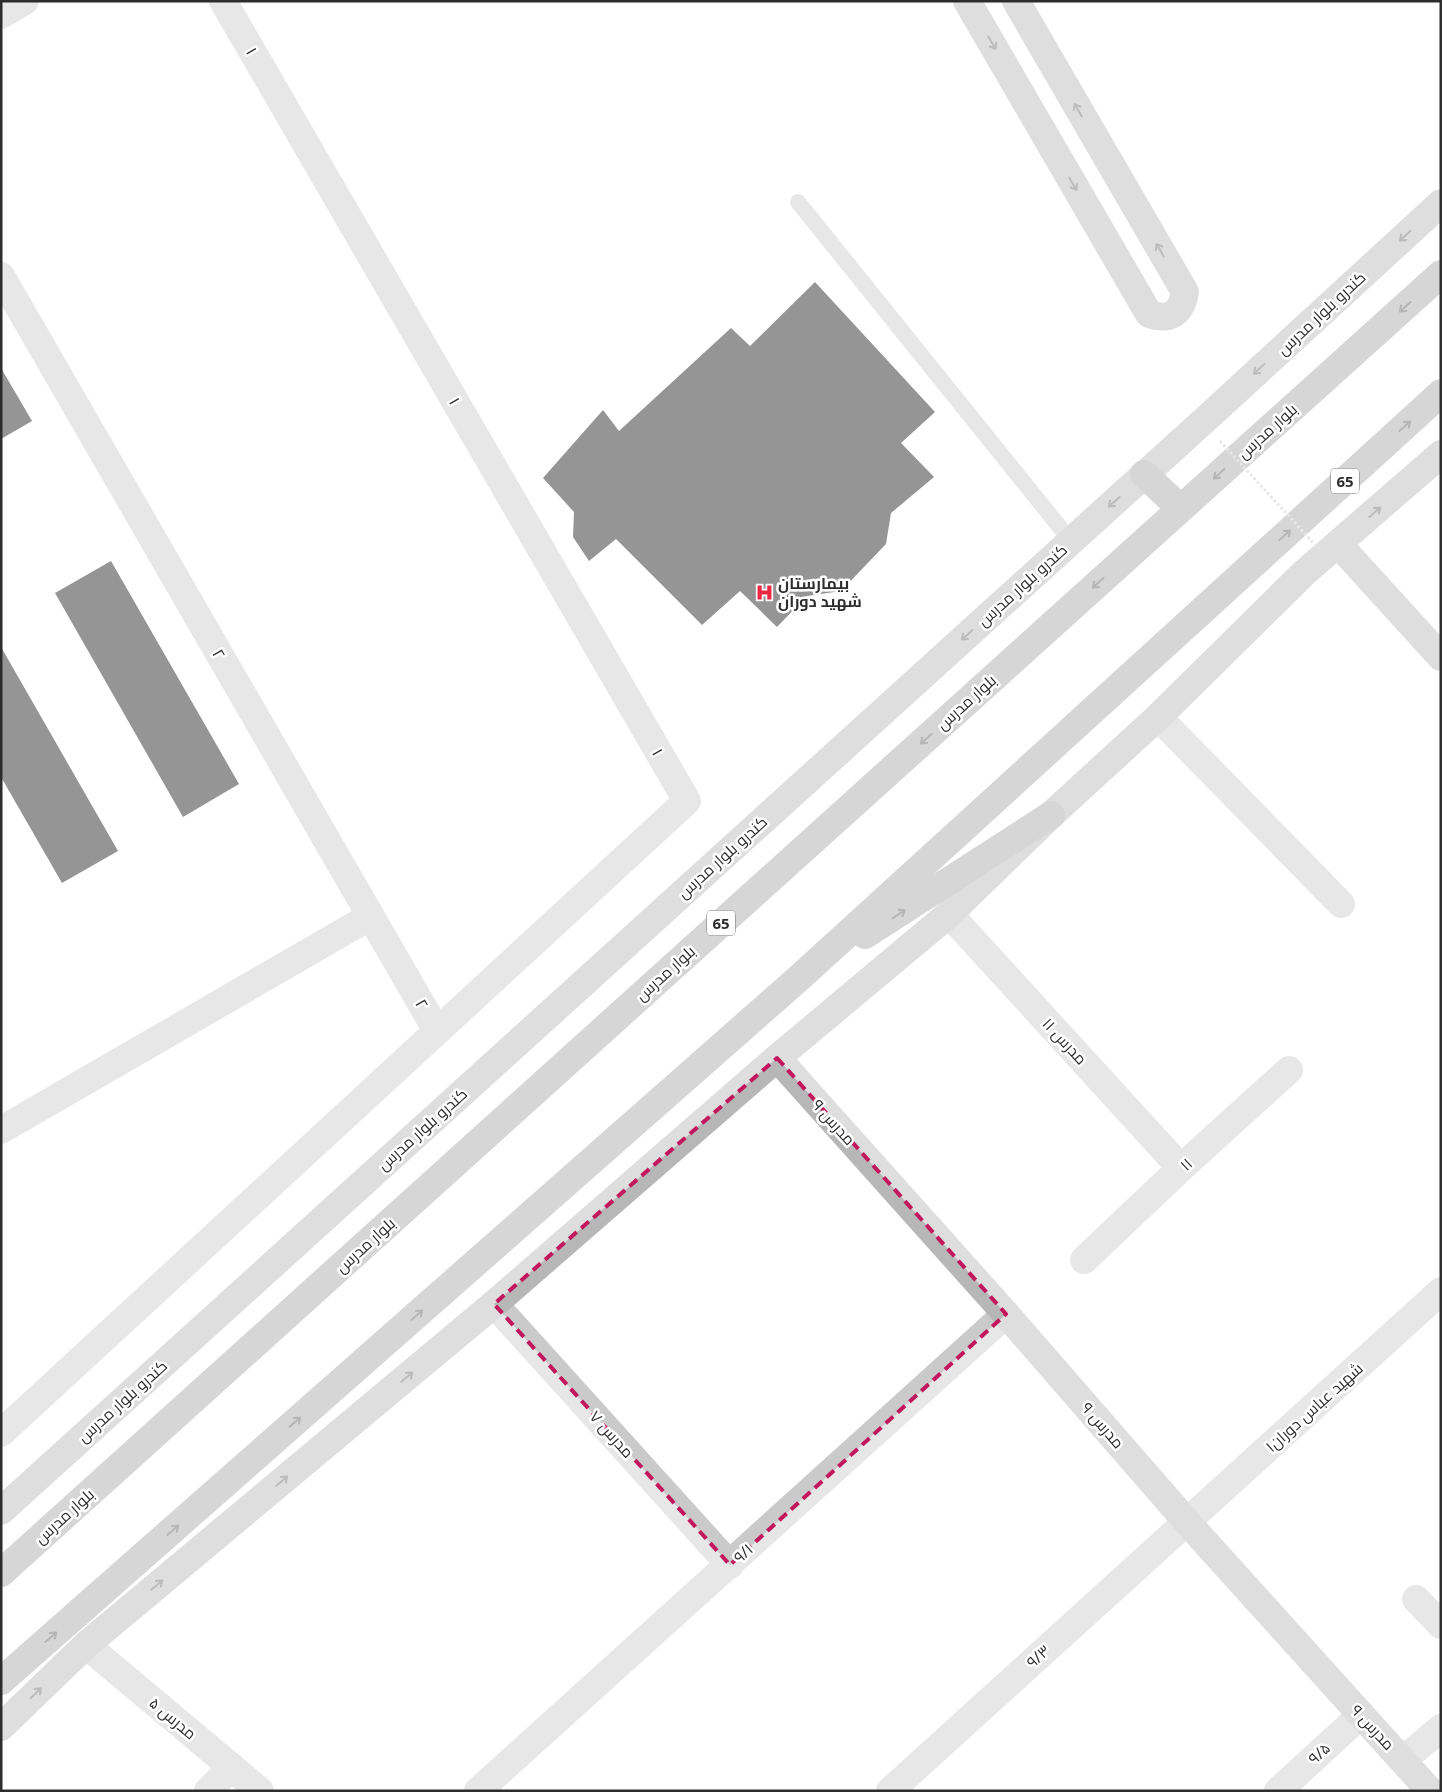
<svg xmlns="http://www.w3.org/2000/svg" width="1442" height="1792" viewBox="0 0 1442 1792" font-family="'Noto Sans',Cairo,sans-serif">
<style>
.building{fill:#141414}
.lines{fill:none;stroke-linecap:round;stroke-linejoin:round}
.lane{stroke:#cacaca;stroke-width:16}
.street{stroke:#cacaca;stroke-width:28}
.secondary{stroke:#b7b7b7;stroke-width:28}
.primary{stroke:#a5a5a5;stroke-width:28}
.path-bridge{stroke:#cacaca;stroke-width:3;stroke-dasharray:2.5 2.5;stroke-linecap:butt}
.oneway{stroke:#6b6b6b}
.oneway2{stroke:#5d5d5d}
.marked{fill:none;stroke:#c2185b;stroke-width:4;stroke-dasharray:10 6;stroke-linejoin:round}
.labels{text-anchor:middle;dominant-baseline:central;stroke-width:5;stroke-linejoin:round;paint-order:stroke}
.shield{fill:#fff;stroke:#6c6c6c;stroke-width:1}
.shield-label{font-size:15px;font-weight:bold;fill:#2d2d2d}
.street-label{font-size:16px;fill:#2d2d2d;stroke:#fff}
.poi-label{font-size:16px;font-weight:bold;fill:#2d2d2d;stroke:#fff;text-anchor:start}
</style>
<rect width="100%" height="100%" fill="#fff"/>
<path class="building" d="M815,282l120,130 -34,31 33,34 -43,36 -5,31 -45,47 -34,5 -30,31 -37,-36 -38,34 -86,-86 -27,22 -16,-24 1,-25 -31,-34 60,-68 16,21 112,-103 19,18z
M1,368l31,53 -31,18z
M111,561l128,223 -56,33 -128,-224z
M1,647l117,204 -56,32 -61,-106z"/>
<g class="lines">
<path class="lane" d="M798,202l273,339"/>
<path class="street" d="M1,15l24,-14
M1,276l436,755
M1158,717l183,187
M949,914l232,254
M1,1130l370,-214
M1084,1260l97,-92 108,-98
M494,1304l236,261
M1,1433l686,-632 -464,-800
M1416,1599l25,26
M86,1645l174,146
M1403,1760l38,-32
M208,1791l24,-24
M478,1791l528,-477
M890,1791l551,-500
M1278,1791l83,-76"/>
<path class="secondary" d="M967,1l182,313c21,7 32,0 36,-22l-169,-291
M1339,545l102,112
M777,1058l229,256 181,208 243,269
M1,1511l1207,-1094 233,-214
M1,1727l85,-82 408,-341 283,-246 172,-144 102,-99 107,-98 146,-144 137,-119"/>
<path class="primary" d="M1144,474l36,34
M865,935l186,-120
M1,1573l1440,-1299
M1,1681l798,-703 642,-585"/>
<path class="path-bridge" d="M1220,441l99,108"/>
</g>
<defs><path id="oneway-shaft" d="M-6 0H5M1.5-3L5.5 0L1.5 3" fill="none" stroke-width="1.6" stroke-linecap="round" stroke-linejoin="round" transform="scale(1.25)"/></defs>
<g class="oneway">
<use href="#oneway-shaft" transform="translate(992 43) rotate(60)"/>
<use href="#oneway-shaft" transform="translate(1078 110) rotate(-120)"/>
<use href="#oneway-shaft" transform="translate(1073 184) rotate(60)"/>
<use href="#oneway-shaft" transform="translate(1405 236) rotate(137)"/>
<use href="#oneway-shaft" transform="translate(1160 250) rotate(-120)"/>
<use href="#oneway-shaft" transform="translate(1259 369) rotate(137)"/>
<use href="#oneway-shaft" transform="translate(1114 502) rotate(138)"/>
<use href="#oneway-shaft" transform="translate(1375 512) rotate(-42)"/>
<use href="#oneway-shaft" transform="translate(967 635) rotate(138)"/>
<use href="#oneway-shaft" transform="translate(407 1377) rotate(-40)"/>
<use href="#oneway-shaft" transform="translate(282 1481) rotate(-40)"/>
<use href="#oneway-shaft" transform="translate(157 1585) rotate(-40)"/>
<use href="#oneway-shaft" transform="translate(36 1693) rotate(-44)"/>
</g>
<g class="oneway2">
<use href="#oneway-shaft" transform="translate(1405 307) rotate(138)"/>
<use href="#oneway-shaft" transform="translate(1405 426) rotate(-42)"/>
<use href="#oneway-shaft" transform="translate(1219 474) rotate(138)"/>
<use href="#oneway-shaft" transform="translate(1285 535) rotate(-42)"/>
<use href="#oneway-shaft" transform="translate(1098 583) rotate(138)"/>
<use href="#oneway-shaft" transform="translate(926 739) rotate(138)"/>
<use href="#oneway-shaft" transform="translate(899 914) rotate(-33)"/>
<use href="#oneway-shaft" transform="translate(417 1315) rotate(-41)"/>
<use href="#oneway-shaft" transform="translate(295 1422) rotate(-41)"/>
<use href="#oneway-shaft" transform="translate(173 1530) rotate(-41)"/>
<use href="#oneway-shaft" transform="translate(51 1637) rotate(-41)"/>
</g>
<path d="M0 0H1442V1792H0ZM777,1058l229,256 -276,251 -236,-261z" fill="#fff" fill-opacity=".55" fill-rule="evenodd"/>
<path class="marked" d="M777,1058l229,256 -276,251 -236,-261z"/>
<defs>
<symbol id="hospital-bare" viewBox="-9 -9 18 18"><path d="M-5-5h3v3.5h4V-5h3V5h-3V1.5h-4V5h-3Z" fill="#ec2743" stroke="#fff" stroke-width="2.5" paint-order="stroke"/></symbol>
</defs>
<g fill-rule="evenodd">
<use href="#hospital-bare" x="752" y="580" width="25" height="25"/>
</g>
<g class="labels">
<g class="shield">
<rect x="1331" y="468.5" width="28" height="25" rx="4"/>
<rect x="707" y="910.5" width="28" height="25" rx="4"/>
</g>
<g class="shield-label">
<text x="1345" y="481">65</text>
<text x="721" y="923">65</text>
</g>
<g class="street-label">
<text transform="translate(252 51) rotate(60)">۱</text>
<text transform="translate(1321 313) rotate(-43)">کندرو بلوار مدرس</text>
<text transform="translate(455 401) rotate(60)">۱</text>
<text transform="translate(1267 431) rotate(-42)">بلوار مدرس</text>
<text transform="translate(1022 585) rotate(-42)">کندرو بلوار مدرس</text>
<text transform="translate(219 654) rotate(60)">۲</text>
<text transform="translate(966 702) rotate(-42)">بلوار مدرس</text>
<text transform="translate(658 752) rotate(60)">۱</text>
<text transform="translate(722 857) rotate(-42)">کندرو بلوار مدرس</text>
<text transform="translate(665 973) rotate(-42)">بلوار مدرس</text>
<text transform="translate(422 1004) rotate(60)">۲</text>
<text transform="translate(1065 1041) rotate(47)">مدرس ۱۱</text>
<text transform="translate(834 1122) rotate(48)">مدرس ۹</text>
<text transform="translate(422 1129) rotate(-42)">کندرو بلوار مدرس</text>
<text transform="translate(1186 1164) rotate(-43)">۱۱</text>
<text transform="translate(365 1245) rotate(-42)">بلوار مدرس</text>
<text transform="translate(122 1401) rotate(-42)">کندرو بلوار مدرس</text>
<text transform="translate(1314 1407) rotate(-42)">شهید عباس دوران۱</text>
<text transform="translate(1103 1425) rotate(49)">مدرس ۹</text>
<text transform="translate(612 1434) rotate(48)">مدرس ۷</text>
<text transform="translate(64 1516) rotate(-42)">بلوار مدرس</text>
<text transform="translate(743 1553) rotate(-42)">۹/۱</text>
<text transform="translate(1038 1656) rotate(-42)">۹/۳</text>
<text transform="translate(173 1718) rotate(40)">مدرس ۵</text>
<text transform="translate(1373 1727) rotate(47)">مدرس ۹</text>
<text transform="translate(1319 1753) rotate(-42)">۹/۵</text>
</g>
<g class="poi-label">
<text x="778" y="583">بیمارستان<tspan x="778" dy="18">شهید دوران</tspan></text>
</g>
</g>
<rect width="1442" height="1792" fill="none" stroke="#2d2d2d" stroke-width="5"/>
</svg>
